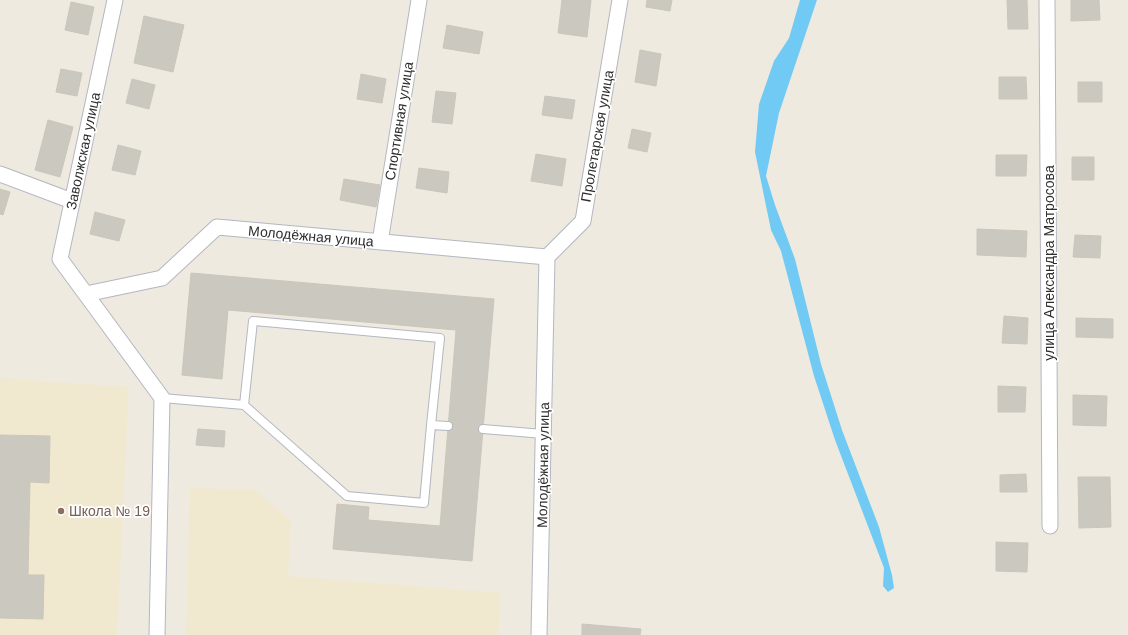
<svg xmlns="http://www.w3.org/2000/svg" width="1128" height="635" viewBox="0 0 1128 635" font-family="Arial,sans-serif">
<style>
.education{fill:#f1e8d0}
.water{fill:#71caf3}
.building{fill:#cbc8bf;stroke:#cbc6b9}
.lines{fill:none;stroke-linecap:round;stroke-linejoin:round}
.lane-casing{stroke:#b4b6c1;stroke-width:10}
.street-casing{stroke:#b4b6c1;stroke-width:17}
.lane{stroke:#fff;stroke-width:8}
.street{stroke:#fff;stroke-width:15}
.education-dot{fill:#8d6e63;stroke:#fff;stroke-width:1.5}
.labels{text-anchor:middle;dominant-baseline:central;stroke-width:3.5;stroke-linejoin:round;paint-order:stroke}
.street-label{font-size:14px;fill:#2e2e2e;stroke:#fff}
.education-label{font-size:14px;fill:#785e54;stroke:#fff;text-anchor:start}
</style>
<rect width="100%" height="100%" fill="#efeae0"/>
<path class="education" d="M0,378l129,9 -12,248h-117z
M190,488l66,2 35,31 -3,55 213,17 -3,42h-312z"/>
<path class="water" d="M800,0h17l-38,113 -13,63 9,29 20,54 26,105 21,66 37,97 13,48 2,13 -6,4 -5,-6 1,-18 -49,-128 -21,-64 -33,-125 -10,-21 -16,-78 4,-48 15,-43 15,-23z"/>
<path class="building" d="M562,0h29l-4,37 -29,-4z
M647,0h25l-2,11 -24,-4z
M1007,0h20l1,29h-20z
M1071,0h28l1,20 -29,1z
M71,2l23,5 -6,28 -23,-5z
M144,16l40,9 -11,47 -39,-9z
M447,25l36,7 -4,22 -36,-6z
M640,50l21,4 -5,32 -21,-4z
M61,69l21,4 -5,23 -21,-4z
M361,74l25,5 -4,24 -25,-4z
M999,77h27l1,22h-28z
M132,79l23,6 -6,24 -23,-6z
M1078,82h24v20h-24z
M436,91l20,2 -4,31 -20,-2z
M545,96l30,4 -3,19 -30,-4z
M48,120l25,7 -13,50 -25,-7z
M632,129l19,4 -4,19 -19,-4z
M118,145l23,6 -6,24 -23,-5z
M536,154l30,5 -4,27 -31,-5z
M996,155h31l-1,21h-30z
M1072,157h22v23h-22z
M419,168l30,4 -2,21 -31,-5z
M344,179l36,6 -4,22 -36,-7z
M0,189l10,3 -7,23 -3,-1z
M95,212l30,8 -6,21 -29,-7z
M977,229l50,2 -1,26 -49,-2z
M1075,235l26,1 -1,22 -27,-1z
M191,273l303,26 -22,262 -139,-12 4,-45 32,3 -1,13 72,6 16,-196 -228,-20 -6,69 -40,-4z
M1004,316l24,2 -1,26 -25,-1z
M1076,318l37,1v19l-37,-1z
M998,386l28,1 -1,25h-27z
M1073,395l34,1 -1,30 -33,-1z
M198,429l27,2 -1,16 -28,-2z
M0,435l50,1 -1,47 -19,-1 -2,93h16l-1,44 -43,-1z
M1026,474l1,18h-27v-17z
M1078,477h32l1,50 -32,1z
M996,542l32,1 -1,29 -31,-1z
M582,624l59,5 -1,6h-58z"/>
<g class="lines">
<defs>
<path id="lane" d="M162,398l82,7 103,91 77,7 7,-78 17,1
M244,405l9,-84 187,17 -9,87
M483,429l60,5"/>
<path id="street" d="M115,0l-55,259 102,139 -5,237
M1047,0l3,526
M0,174l72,27
M380,242l39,-242
M547,257l36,-36 37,-221
M86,294l76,-16 55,-51 330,30
M539,635l8,-378"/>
</defs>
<use href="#lane" class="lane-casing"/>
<use href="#street" class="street-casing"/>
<use href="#lane" class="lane"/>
<use href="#street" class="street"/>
</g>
<circle class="education-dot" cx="61" cy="511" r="4"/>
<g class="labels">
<g class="street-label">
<text transform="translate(399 121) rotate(-81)">Спортивная улица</text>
<text transform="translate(597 136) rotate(-80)">Пролетарская улица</text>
<text transform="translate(83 151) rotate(-78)">Заволжская улица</text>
<text transform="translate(311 236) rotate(5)">Молодёжная улица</text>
<text transform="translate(1049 263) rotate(-90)">улица Александра Матросова</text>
<text transform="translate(543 465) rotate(-89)">Молодёжная улица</text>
</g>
<g class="education-label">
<text x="69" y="511">Школа № 19</text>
</g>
</g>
</svg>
